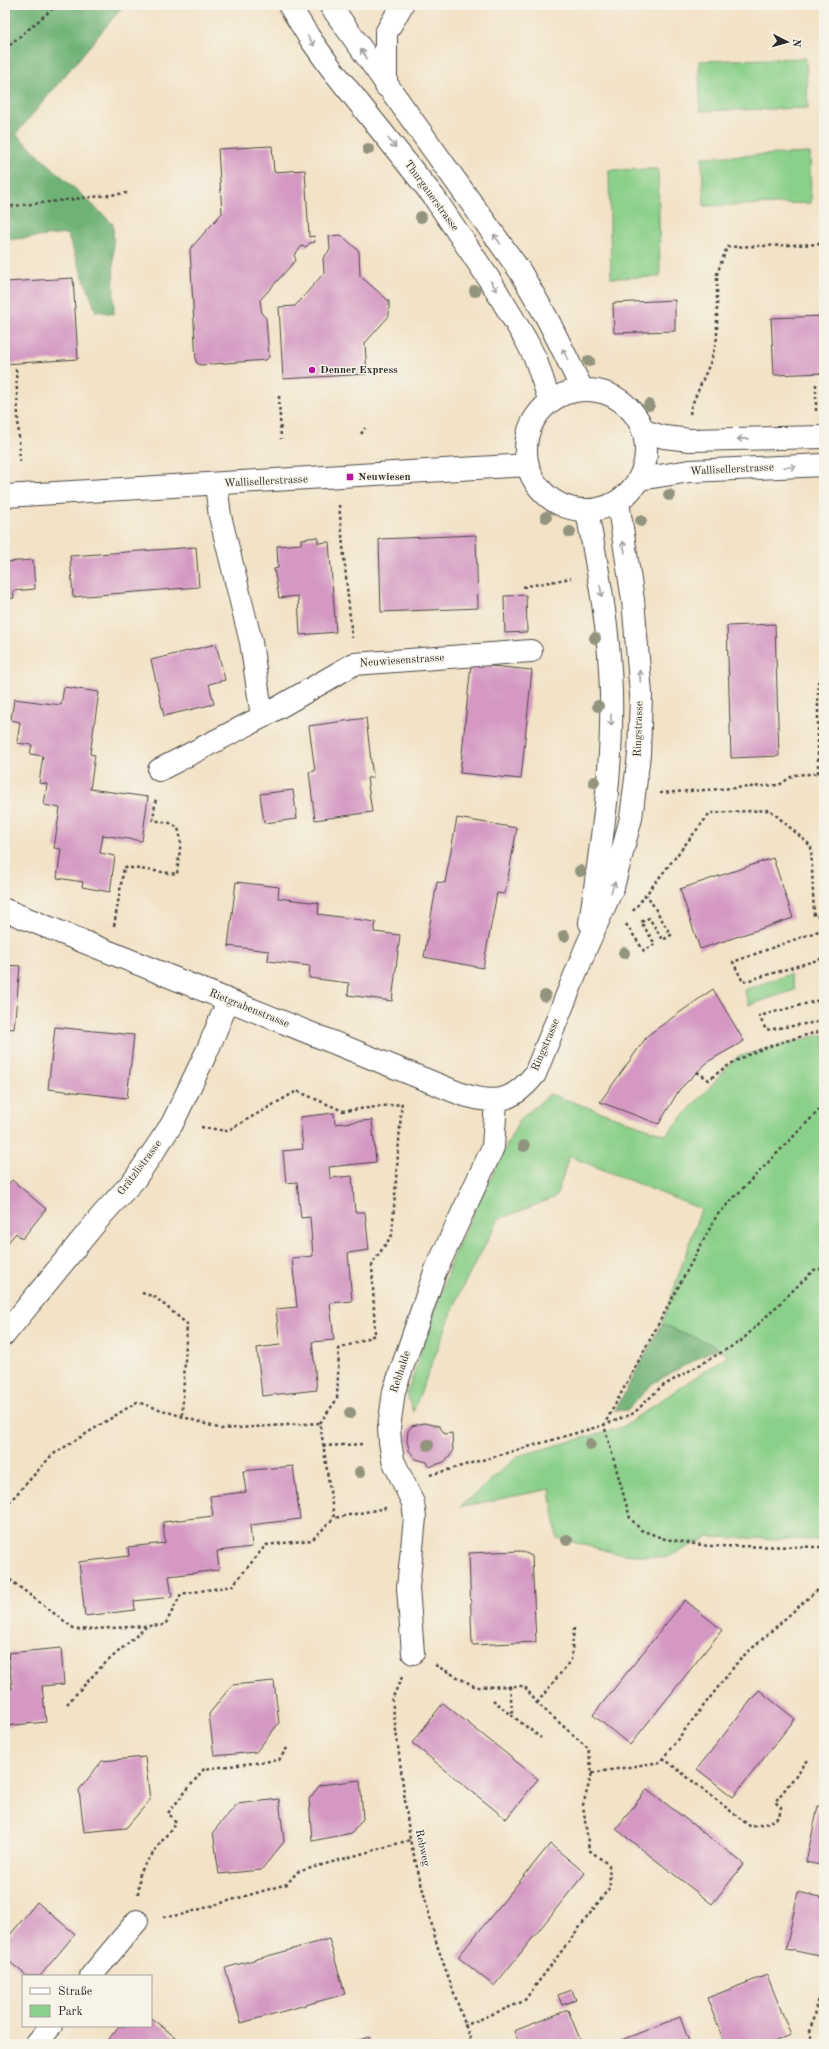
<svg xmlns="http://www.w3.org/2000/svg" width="829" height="2049" viewBox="0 0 829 2049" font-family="'Old Standard TT',serif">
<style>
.green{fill:#8bd08a;stroke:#5b7e5a}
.forest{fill:#70b276;stroke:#4e6e50}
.building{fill:#d498c2}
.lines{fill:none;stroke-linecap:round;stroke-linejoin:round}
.street-casing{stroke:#494642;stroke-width:24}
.secondary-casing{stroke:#494642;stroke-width:24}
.highway-casing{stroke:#494642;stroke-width:24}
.path{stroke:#494642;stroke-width:2.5;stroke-dasharray:3 3;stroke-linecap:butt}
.street{stroke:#fff;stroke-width:22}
.secondary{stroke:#fff;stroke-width:22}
.highway{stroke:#fff;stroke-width:22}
.tree{fill:#92947e}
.oneway{stroke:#a0a0a0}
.poi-dot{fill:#b5179e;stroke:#f7f3e8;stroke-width:1.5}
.labels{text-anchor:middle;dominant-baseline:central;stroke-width:3;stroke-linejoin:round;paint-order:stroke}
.street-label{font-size:11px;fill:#2b2b2b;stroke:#f7f3e8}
.poi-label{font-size:11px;font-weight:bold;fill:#2b2b2b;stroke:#f7f3e8;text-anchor:start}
</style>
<rect width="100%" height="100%" fill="#f7f3e8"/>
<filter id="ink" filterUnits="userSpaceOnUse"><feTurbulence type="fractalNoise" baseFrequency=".025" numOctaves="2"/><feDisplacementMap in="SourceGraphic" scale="8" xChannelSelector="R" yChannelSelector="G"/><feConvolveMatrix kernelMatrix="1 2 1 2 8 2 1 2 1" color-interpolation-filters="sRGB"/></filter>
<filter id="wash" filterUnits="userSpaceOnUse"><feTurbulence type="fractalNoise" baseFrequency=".012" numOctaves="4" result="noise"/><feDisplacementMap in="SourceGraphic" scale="16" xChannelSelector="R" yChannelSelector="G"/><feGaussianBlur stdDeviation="0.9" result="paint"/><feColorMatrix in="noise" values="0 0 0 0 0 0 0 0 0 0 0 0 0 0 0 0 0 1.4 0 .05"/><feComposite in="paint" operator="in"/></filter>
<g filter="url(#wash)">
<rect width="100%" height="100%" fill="#f2e2c6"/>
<path class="green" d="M806,58l2,50 -108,3 -1,-50z
M810,153l1,50 -107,3 -2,-49z
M658,169l2,108 -49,1 -2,-108z
M790,974l5,16 -46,15 -5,-15z
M819,1035h5v505l-116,-3 -42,21 -51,-5 -58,-15 -7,-49 -90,18 58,-51 104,-29 106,-72 -66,-31 39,-115 -132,-53 -13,41 -57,22 -39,73 -47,120 -6,-18 47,-140 65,-134 31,-26 116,41 71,-78z"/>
<path class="forest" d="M5,5h119l-108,129 97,90 1,90 -18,-3 -29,-77 -62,6z
M662,1324l56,23 -65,36 -26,27 -12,1z"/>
<g id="blocks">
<path class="building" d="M272,146l2,26 31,-2 4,67 5,-1 1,6 -5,1 -4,4 -4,-1 -8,9 2,5 -36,40 2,14 4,4 3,39 -3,3 -66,5 -4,-3 -6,-113 32,-36 -4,-64z
M341,235l18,16 1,25 29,25v15l-24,27 2,31 -84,5 -4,-72 16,-1 29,-33 -1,-15 7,-8 -1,-14z
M73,278l5,81 -73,5v-82z
M675,300v31l-61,2 -1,-30z
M824,316v57l-50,2 -3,-57z
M476,535l2,73 -97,4 -2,-73z
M318,537v6l11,-1 7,90 -36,3 -2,-39 -19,2 -5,-29 4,-1 -1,-22 24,-2v-5z
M196,547l3,40 -126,10 -3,-41z
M33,560l2,29 -22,2 1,7 -9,1v-37z
M526,595l1,37 -22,1 -1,-37z
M775,624l4,132 -48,2 -4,-132z
M216,644l9,36 -16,4 5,20 -50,12 -13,-56z
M471,664l61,6 -11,109 -61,-6z
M64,687l35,5 -9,62 5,1 -5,34 58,8 -6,44 -39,-6 -3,18 15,3 -5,36 -28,-5 1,-5 -26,-4 4,-29 -7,-1 6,-40 -16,-3 3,-21 -8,-1 4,-27 -13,-2 2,-9 -15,-2 3,-21 -9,-2 3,-21 47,6z
M366,718l7,60h-6l5,34 -57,8 -6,-48 6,-1 -6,-45z
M293,790l4,29 -33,4 -4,-29z
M457,818l60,10 -12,66 -8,-1 -14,75 -59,-11 13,-75 8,1z
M773,858l20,60 -93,31 -20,-60z
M236,882l43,5 -1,11 41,5 -1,11 58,8 -2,10 26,3 -8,66 -44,-6 1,-12 -40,-5 1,-12 -42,-5 1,-10 -41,-5z
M5,965l15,1 -6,63 -9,-1z
M713,989l31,52 -35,20 -12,11 -18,18 -20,34 -59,-22 48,-67z
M55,1027l79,8 -7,63 -79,-9z
M334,1113l1,11 37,-4 4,42 -47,5 1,11 22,-2 3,36h10l4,38 -21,3 4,48 -22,2 4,37 -22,2 5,48 -55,6 -5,-48 23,-3 -4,-36 21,-2 -5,-49 21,-2 -3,-39 -9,1 -4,-36 -11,1 -3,-32 20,-2 -3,-32z
M12,1180l34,29 -24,30 -6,-6 -11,13v-58z
M424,1423l15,3 6,8 7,-1 1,19 -9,10 -15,5 -2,-5 -11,-3 -7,-9 -2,-10 1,-9 4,-5z
M293,1466l7,53 -50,6 2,22 -35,4 2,19 -50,6 3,21 -38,4 1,9 -50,6 -6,-54 50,-6 -1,-9 37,-4 -2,-21 50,-6 -3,-20 36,-4 -3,-21z
M521,1551l11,5 4,86 -64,3 -3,-92z
M685,1600l37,30 -92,115 -37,-30z
M61,1648l3,36 -22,2 4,36 -41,4v-37h7l-4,-36z
M274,1681l5,42 -23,29 -42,4 -5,-42 23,-29z
M759,1690l36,29 -62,78 -36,-28z
M443,1703l95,76 -32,40 -94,-76z
M145,1757l5,43 -24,28 -42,4 -5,-42 23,-29z
M360,1780l3,39 -11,14 -40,8 -3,-42 11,-14z
M647,1789l97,75 -32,40 -96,-75z
M279,1799l5,43 -23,28 -42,4 -6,-42 24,-28z
M818,1806l6,1v59l-18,-4z
M550,1844l35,29 -91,113 -36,-29z
M798,1892l26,6v59l-38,-8z
M37,1902l38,32 -35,42h-13l-22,-18v-17z
M329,1939l16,55 -104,29 -16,-55z
M767,1975l24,60 -23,9h-43l-18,-46z
M572,1990l4,10 -14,5 -4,-10z
M568,2010l14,34h-63l-5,-13z
M680,2017l10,27h-69l-2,-3z
M151,2018l29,23 -2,3h-73l14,-18h32z
M369,2037l2,7h-25z"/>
</g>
</g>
<g filter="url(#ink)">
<use href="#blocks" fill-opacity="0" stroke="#494642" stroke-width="1"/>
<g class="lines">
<defs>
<path id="street" d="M216,485l4,31 31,126 11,75
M587,511c11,60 23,121 24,183 2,77 -10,152 -21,229
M159,770l103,-53 92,-53 177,-13
M5,910l456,184c34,11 52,8 74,-20l51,-126 27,-61 18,-69 8,-63 2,-61 -8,-94 -15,-98
M5,1334l97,-119 33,-36 37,-55 36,-75 20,-48
M413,1653l-5,-65 7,-70 -2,-15 -20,-43 -3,-18 -1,-14 5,-37 41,-119 58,-125 3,-46
M91,1976l46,-55
M36,2044l15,-18"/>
<path id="secondary" d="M289,5l20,32 22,31 103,129 57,85 35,58 10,20 14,42
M330,5l190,266 28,49 34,69
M526 450a60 60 0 1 1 120 0a60 60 0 1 1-120 0Z
M644,431l20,6 26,3 134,-3
M640,479l50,-8 134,-6
M5,496l523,-31"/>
<path id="highway" d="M386,86v-53l16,-28"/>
</defs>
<use href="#street" class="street-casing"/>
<use href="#secondary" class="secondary-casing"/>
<use href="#highway" class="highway-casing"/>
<path class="path" d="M5,49l52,-44
M5,207l122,-14
M16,369l4,94
M816,384v27
M279,396l2,43
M690,414l1,-7 20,-46 6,-23v-64l10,-27 97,-3
M361,434l4,-6
M339,505l13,133
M523,587l48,-9
M818,773v-91h6
M660,793l119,-8 15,-10 30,-2
M633,911l77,-98 60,-3 41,36 3,70h8l2,15
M626,924l18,27 11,-7 -14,-22 8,-4 14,22 8,-5 -24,-40
M114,926l10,-59 53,7 4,-34 -3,-12 -8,-5 -17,-3 3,-23
M824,929l-91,33 10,20 81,-24
M824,999l-65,17 7,14 58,-9
M697,1072l12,8c32,-29 74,-38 115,-50
M824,1105l-107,110 -113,210 26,93 11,12 24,9 43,7 116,1
M201,1127l26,4 70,-40 46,20 58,-7
M142,1293l13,4 32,27 -5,93
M320,1423l17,-24 2,-50 36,-14 -3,-71 20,-29 10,-135
M323,1446l41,-2
M430,1475l174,-50 30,-12 27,-26 80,-46 73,-71 10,-2
M5,1507l47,-52 85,-53 84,27 99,-6 14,95 52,-10
M5,1576l71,54 89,-5 16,-31 51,-8 34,-41 46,-5 22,-22
M435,1665l41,22 45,-1 4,1 12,16 51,45 4,25 -9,32 6,45 20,15 1,22 -86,114 -60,25
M402,1677l-10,22 18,141 27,105 35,99
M510,1686l2,25 -2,3 31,24
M493,1700l17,14
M537,1703l34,-43 3,-32
M67,1704l33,-36 46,-41
M663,1758l88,69 17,-4 11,-6 2,-10 -6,-5 33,-42
M592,1773l68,-11 80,-103 84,-75
M138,1894l2,-23 36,-49 -8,-9 36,-44 75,-9 8,-12
M163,1917l17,-2 107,-31 10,-12 113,-32
M812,2044l-2,-12 14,-59"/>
<use href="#street" class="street"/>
<use href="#secondary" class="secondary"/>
<use href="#highway" class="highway"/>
</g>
<g class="tree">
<circle cx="368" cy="149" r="6"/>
<circle cx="421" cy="217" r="6"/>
<circle cx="475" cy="291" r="6"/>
<circle cx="589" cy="361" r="6"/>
<circle cx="649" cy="405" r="6"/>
<circle cx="669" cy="495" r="6"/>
<circle cx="546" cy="517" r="6"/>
<circle cx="641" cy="521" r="6"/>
<circle cx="570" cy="532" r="6"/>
<circle cx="595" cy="638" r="6"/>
<circle cx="598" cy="706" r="6"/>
<circle cx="594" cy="782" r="6"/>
<circle cx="580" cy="871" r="6"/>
<circle cx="564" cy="936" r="6"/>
<circle cx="624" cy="953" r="6"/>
<circle cx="545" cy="996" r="6"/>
<circle cx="524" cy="1146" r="6"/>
<circle cx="350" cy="1413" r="6"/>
<circle cx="590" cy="1444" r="6"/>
<circle cx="428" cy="1445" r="6"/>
<circle cx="360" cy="1472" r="6"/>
<circle cx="567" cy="1540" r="6"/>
</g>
<defs><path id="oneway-shaft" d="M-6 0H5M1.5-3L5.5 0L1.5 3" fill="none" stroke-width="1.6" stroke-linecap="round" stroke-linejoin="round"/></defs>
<g class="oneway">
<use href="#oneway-shaft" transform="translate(311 41) rotate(54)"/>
<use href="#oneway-shaft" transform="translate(364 54) rotate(-125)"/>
<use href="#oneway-shaft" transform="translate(392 143) rotate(50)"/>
<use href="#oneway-shaft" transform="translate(497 239) rotate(-126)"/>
<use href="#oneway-shaft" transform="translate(494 286) rotate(57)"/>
<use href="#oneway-shaft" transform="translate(565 354) rotate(-117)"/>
<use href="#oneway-shaft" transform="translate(743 439) rotate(179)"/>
<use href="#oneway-shaft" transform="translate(790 467) rotate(-3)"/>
<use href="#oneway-shaft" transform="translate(624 547) rotate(-99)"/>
<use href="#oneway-shaft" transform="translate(601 591) rotate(81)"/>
<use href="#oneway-shaft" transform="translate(640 676) rotate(-94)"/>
<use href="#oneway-shaft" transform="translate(611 720) rotate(91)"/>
<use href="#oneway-shaft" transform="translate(613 887) rotate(-71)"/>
</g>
</g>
<g class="poi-dot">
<circle cx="312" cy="370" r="4"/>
<rect x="346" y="473" width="8" height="8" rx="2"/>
</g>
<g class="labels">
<g class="street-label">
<text transform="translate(431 196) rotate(54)">Thurgauerstrasse</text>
<text transform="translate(732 470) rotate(-3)">Wallisellerstrasse</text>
<text transform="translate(266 482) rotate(-3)">Wallisellerstrasse</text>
<text transform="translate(402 661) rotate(-4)">Neuwiesenstrasse</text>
<text transform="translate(639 729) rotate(-88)">Ringstrasse</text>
<text transform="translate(249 1009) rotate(22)">Rietgrabenstrasse</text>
<text transform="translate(546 1045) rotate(-67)">Ringstrasse</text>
<text transform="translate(140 1168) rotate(-53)">Grätzlistrasse</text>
<text transform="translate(401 1372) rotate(-72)">Rebhalde</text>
<text transform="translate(422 1848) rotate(78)">Rebweg</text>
</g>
<g class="poi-label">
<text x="320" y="370">Denner Express</text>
<text x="358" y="477">Neuwiesen</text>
</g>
</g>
<rect width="829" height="2049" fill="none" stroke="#f7f3e8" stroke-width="20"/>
<rect x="22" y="1975" width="130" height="52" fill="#f7f3e8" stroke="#a5a39c"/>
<rect x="30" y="1988" width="20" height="6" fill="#ffffff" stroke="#a5a39c"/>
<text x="58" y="1995" font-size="12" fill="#2b2b2b">Straße</text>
<rect x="30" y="2005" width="20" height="12" fill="#8bd08a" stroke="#a5a39c"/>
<text x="58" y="2015" font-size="12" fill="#2b2b2b">Park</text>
<g transform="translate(787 42) rotate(96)" stroke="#f7f3e8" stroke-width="3" paint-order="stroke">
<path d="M0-3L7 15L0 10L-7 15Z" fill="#2b2b2b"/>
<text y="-6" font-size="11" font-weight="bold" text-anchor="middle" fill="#2b2b2b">N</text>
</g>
</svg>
